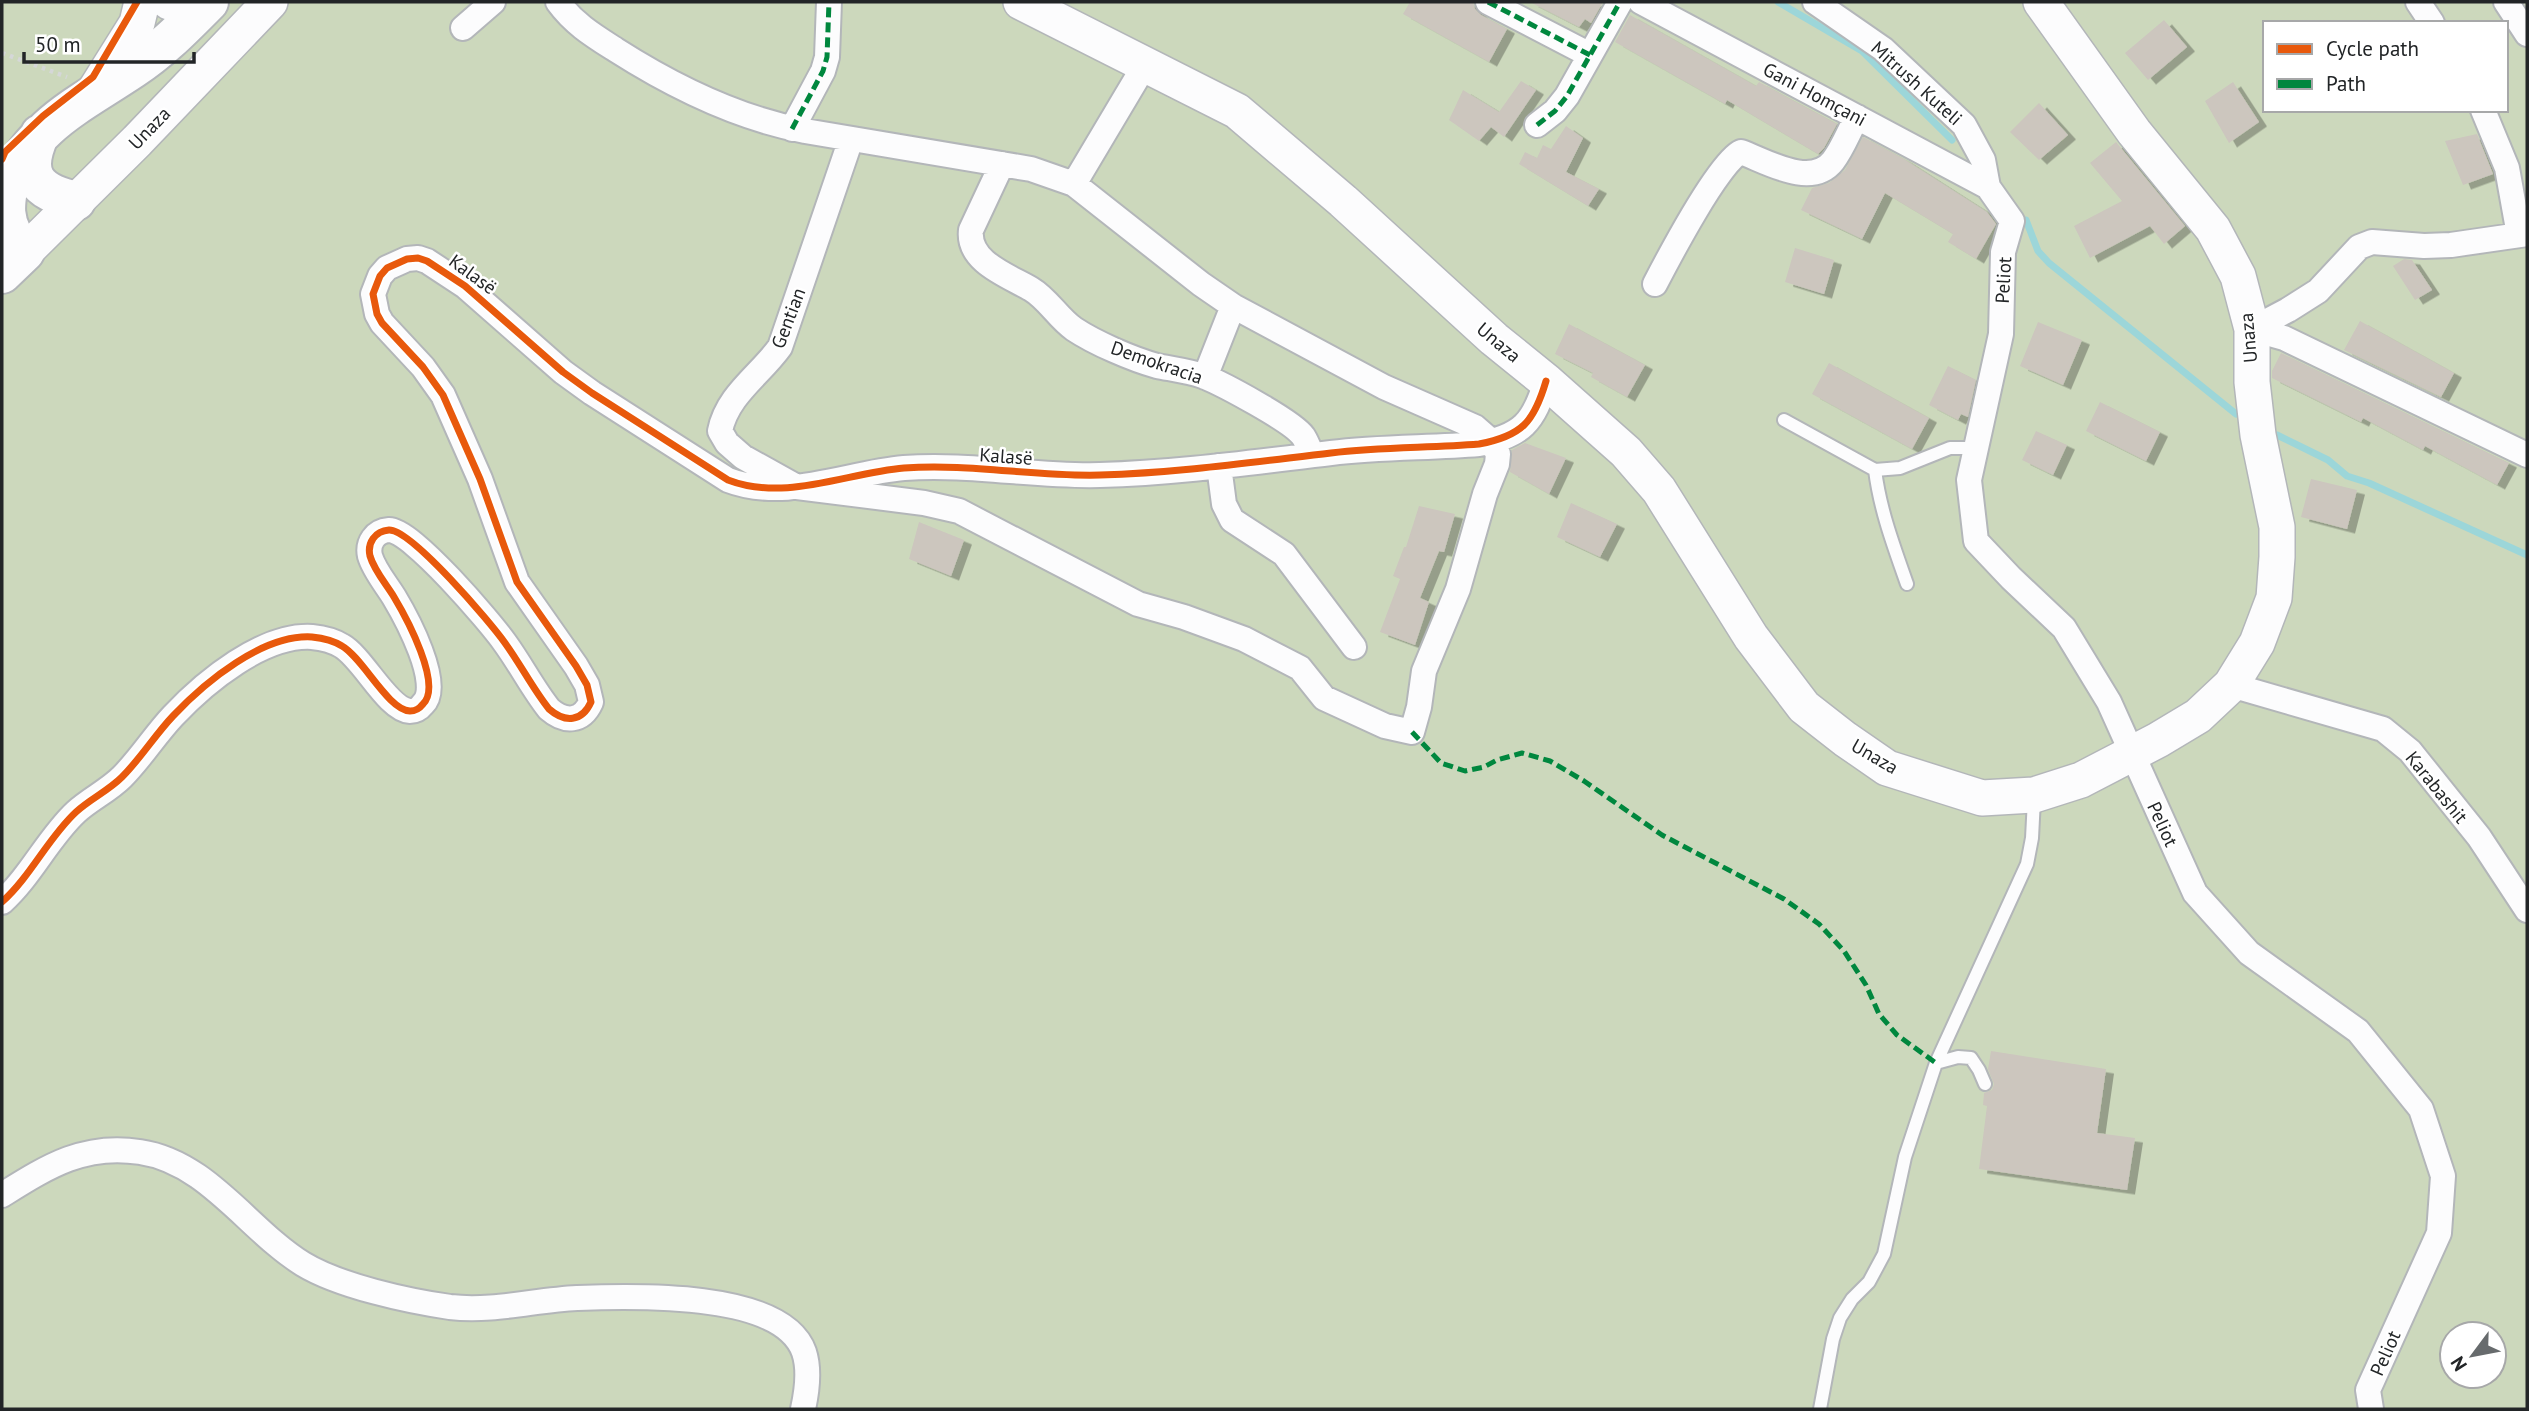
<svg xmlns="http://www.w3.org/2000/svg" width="2529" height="1411" viewBox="0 0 2529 1411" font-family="'PT Sans',sans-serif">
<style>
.green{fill:#ccd8bc;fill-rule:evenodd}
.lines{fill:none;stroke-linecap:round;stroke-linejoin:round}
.stream{stroke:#9cd6d9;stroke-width:7}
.building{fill:#ccc6be;filter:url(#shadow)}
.lane-casing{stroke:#b3b6b9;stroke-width:16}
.street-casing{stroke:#b3b6b9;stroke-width:28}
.secondary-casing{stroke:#b3b6b9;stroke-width:38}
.primary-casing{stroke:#b3b6b9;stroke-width:42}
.path{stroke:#d5d7d8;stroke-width:4.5;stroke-dasharray:3.5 5;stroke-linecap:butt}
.lane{stroke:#fcfcfd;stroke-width:12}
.street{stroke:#fcfcfd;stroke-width:24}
.secondary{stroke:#fcfcfd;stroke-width:35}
.primary{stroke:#fcfcfd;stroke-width:38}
.quiet{stroke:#00873e;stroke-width:5;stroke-dasharray:10 5;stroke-linecap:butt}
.cycleway-casing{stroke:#fff;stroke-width:11}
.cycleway{stroke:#e8590c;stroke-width:7}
.labels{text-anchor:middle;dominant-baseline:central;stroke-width:5;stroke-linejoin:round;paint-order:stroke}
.street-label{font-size:19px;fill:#222527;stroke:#fff}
</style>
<defs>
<filter id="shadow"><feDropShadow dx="8" dy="4.5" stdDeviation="0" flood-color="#0004"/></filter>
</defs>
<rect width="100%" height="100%" fill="#e8ecf0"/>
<path class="green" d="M2,2h2525v1407h-2525zM2265,23h241v87h-241zM2452,1334h42v42h-42z"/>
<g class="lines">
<path class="stream" d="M1778,2l84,49 90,89
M2026,220l12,31 11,12 187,151
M2277,435l51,25 19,16 22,7 158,72"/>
</g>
<path class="building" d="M1410,2h63l2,7 6,6 26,14 -18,33 -86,-48z
M1530,2h73l-12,21 -6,-4 -6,8z
M1630,15l126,71 3,-4 78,42 -13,24 -6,6 -91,-54 -2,4 -110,-62z
M2164,20l23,27 -39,33 -23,-27z
M1521,81l15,9 -32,47 -13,-10 -12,14 -30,-21 14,-30 36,22z
M2233,82l26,40 -30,21 -24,-42z
M2039,103l29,32 -29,25 -29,-28z
M1566,126l17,12 -17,34 33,17 -11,17 -69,-42 6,-12 12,6 6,-13 8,4z
M2477,134l16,40 -30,11 -18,-44z
M1863,137l41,22 83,53 9,12 -20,35 -28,-17 5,-8 -68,-41 -23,46 -61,-29 11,-22 17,-5 16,-13z
M2116,142l69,84 -21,18 -14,-18 -60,32 -16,-32 48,-25 -32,-38z
M1795,248l39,12 -10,34 -39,-12z
M2404,259l8,1 20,30 -17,10 -22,-34z
M2360,321l94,52 -13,24 -97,-47z
M2038,322l44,18 -19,45 -43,-19z
M1569,324l76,41 -18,32 -36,-20 2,-4 -38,-19z
M2281,353l228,110 -12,22 -72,-39 -2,4 -60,-32 -2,4 -89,-44v-7z
M1829,363l100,55 -17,31 -100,-55z
M1948,366l28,14 -8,37 -7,-3 -3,6 -29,-15z
M2100,402l60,30 -14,29 -60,-30z
M2036,431l31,14 -14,30 -31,-15z
M1525,443l41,15 -17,36 -39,-22 2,-22z
M2311,479l46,11 -10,39 -46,-12z
M1571,503l46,21 -17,33 -43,-20z
M1419,506l36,8 -11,38 -5,-1 -19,47 9,4 -14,43 -35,-13 20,-53 -7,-3 11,-29h2z
M919,522l45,18 -13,36 -42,-17z
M1991,1051l115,18 -9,64 38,5 -8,52 -148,-21 8,-63 -4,-1 1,-12 8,-3 2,-6 -6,-15z"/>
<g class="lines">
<defs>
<path id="lane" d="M1784,420l91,50 25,-2 50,-20h26
M1875,470c5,40 19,77 32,114
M1936,1063l22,-6 13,1 8,12 6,14
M1820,1409l13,-70 7,-21 12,-19 17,-17 15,-28 21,-97 31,-94 91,-199 5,-26 2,-39"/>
<path id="street" d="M558,2c16,22 36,34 58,48 58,37 121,68 189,81l226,38 43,15 127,100 32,22 151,81 91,40 16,14 7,13 -1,10 -12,30 -27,95 -34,82 -5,36 -7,25 -27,-6 -61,-28 -24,-30 -56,-29 -60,-22 -46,-13 -179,-93 -35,-8 -127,-16 -54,-30 -16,-14 -7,-12c7,-36 40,-56 60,-84l71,-208
M1488,2l102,53
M1641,2l347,185
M1815,2l68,47 81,76 19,35 5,27 24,34 -9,31 -2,82 -32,146 7,61 35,37 53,50 45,74 86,191 54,60 109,78 63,78 22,67 -4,57 -71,157 3,19
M2418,2l14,21
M2506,2l21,32
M463,28l30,-26
M2483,110l24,58 12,67
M1537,125l18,-14 12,-15 53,-94
M792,129l31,-58 4,-14 2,-55
M1002,164l-31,66c-4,32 38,46 60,59 17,10 27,29 43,40 21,14 58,30 83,37 15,3 31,5 46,10 20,8 89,45 100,60 4,6 6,13 10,19
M1074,184l72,-121
M1655,284c13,-25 64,-123 86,-132 25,9 70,37 92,9 10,-13 16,-30 24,-44
M2252,329l36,-19 30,-19 41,-44 13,-5 52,4 27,-1 76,-11
M2252,329l32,9 243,117
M1205,377l28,-71
M1219,466l5,38 8,16 52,34 70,93
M2231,685l152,44 27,22 69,86 48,73
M2,902c29,-26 46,-64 74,-90 14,-13 32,-21 46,-35 19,-19 33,-42 51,-61 32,-34 90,-82 139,-79 10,1 22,4 30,9 21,12 46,64 68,65 6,0 9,-2 13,-7 20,-19 -17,-87 -29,-107 -8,-13 -20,-27 -24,-41 -3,-13 5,-25 19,-26 22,-1 102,93 116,113 16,22 28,46 44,66 16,14 33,13 42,-7l-4,-17 -11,-19 -59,-84 -37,-103 -37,-84 -20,-28 -41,-44 -5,-9 -4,-20 7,-18 7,-8 20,-9 11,-1 9,3 38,25 98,86 29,21 136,87c57,22 118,-7 176,-12 65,-5 131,9 196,7 77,-2 154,-13 231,-22 49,-6 99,-5 148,-9 43,-8 55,-22 67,-63
M2,1195c45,-28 82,-52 138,-43 68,10 108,78 163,112 36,22 105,37 147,43 43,5 85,-7 127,-9 53,-2 205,-8 227,54 6,18 3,39 -1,57"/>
<path id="secondary" d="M169,2l17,5 19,-1
M1021,2l216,109 106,90 151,138 52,42 80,71 33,38 92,147 53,70 41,32 42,29 95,30 52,-3 47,-15 77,-40 40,-24 33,-31 26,-42 17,-45 3,-41v-30l-19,-92 -6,-53v-53l-14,-53 -25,-47 -79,-97 -93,-130
M92,95l45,-72 5,-21
M25,252l112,-111 133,-139"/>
<path id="primary" d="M40,134c-18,41 -5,57 36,67
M2,190c35,-68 71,-81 131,-121 29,-19 52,-43 76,-67
M2,274l23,-22c-25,-29 -21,-49 -12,-85"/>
</defs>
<use href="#lane" class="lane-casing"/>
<use href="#street" class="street-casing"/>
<use href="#secondary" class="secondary-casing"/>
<use href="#primary" class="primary-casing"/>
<path class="path" d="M2,53l65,24"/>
<use href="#lane" class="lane"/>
<use href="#street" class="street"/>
<use href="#secondary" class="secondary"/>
<use href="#primary" class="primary"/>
<path class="quiet" d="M1488,2l102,53
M1537,125l18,-14 12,-15 53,-94
M792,129l31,-58 4,-14 2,-55
M1412,732l29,31 24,8 19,-4 13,-7 25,-7 28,8 34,20 78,54 122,64 35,25 25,27 22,34 13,29 18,21 39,28"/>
<defs>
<path id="cycleway" d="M2,159l3,-7 38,-36 50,-39 44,-75
M2,902c29,-26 46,-64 74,-90 14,-13 32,-21 46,-35 19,-19 33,-42 51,-61 32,-34 90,-82 139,-79 10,1 22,4 30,9 21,12 46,64 68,65 6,0 9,-2 13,-7 20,-19 -17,-87 -29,-107 -8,-13 -20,-27 -24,-41 -3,-13 5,-25 19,-26 22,-1 102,93 116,113 16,22 28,46 44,66 16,14 33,13 42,-7l-4,-17 -11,-19 -59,-84 -37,-103 -37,-84 -20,-28 -41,-44 -5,-9 -4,-20 7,-18 7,-8 20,-9 11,-1 9,3 38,25 98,86 29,21 136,87c57,22 118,-7 176,-12 65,-5 131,9 196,7 77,-2 154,-13 231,-22 49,-6 99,-5 148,-9 43,-8 55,-22 67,-63"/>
</defs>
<use href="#cycleway" class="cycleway-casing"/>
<use href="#cycleway" class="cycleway"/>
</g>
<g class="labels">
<g class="street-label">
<text transform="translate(1917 83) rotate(42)">Mitrush Kuteli</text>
<text transform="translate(1815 94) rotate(28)">Gani Homçani</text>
<text transform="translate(149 128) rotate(-46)">Unaza</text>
<text transform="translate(473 274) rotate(36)">Kalasë</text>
<text transform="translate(2003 280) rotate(-87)">Peliot</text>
<text transform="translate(788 318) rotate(-69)">Gentian</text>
<text transform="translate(2248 338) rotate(-95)">Unaza</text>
<text transform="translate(1499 342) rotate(40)">Unaza</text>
<text transform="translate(1157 362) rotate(19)">Demokracia</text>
<text transform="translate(1006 456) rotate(4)">Kalasë</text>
<text transform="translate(1875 756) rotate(30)">Unaza</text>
<text transform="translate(2437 787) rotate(51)">Karabashit</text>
<text transform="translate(2163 824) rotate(65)">Peliot</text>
<text transform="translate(2385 1353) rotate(-66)">Peliot</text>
</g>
</g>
<rect width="2529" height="1411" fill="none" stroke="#222527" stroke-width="7"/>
<rect x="2263" y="21" width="245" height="91" fill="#ffffff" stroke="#a7a8a9" stroke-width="2"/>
<rect x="2277" y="44" width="35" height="10" fill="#e8590c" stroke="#a7a8a9" stroke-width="2"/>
<text x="2326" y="56" font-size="21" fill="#222527">Cycle path</text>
<rect x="2277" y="79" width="35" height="10" fill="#00873e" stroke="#a7a8a9" stroke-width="2"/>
<text x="2326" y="91" font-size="21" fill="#222527">Path</text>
<g transform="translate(2473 1355) rotate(238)"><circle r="33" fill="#ffffff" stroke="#a7a8a9" stroke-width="2"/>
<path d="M0-5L12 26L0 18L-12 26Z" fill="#676b6d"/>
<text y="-10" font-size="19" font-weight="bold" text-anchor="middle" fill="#222527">N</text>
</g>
<path d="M24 52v10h170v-10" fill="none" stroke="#222527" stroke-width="3.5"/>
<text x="35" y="52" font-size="21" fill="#222527" stroke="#ffffff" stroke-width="5" paint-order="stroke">50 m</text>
</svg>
